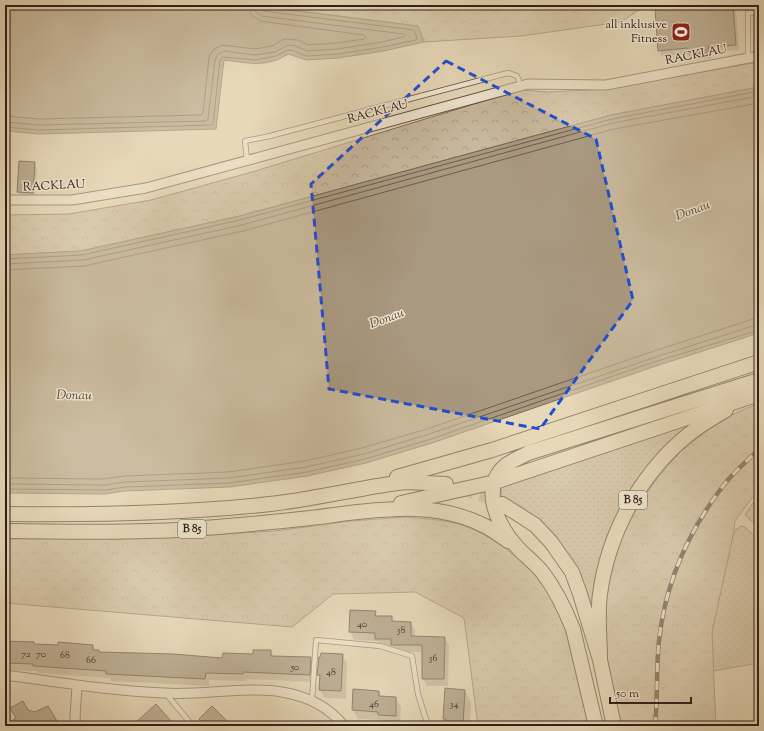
<svg xmlns="http://www.w3.org/2000/svg" width="764" height="731" viewBox="0 0 764 731" font-family="'Sorts Mill Goudy',serif">
<style>
.grass{fill:url(#grass-dots);stroke:#7c6b5a}
.forest{fill:url(#forest-crowns);stroke:#7c6b5a}
.water{fill:#a99981;stroke:#796857}
.shadow{fill:#0003}
.lines{fill:none;stroke-linecap:round;stroke-linejoin:round}
.shore{stroke:#6c5c4c;stroke-width:1}
.building{fill:#8f7f6b;stroke:#301e17}
.primary-tunnel{stroke:#c2b398;stroke-width:14;stroke-dasharray:14 7;stroke-linecap:butt}
.service-casing{stroke:#5e4c3f;stroke-width:6}
.minor-casing{stroke:#5e4c3f;stroke-width:11}
.primary-casing{stroke:#301e17;stroke-width:16}
.service{stroke:#efe6d1;stroke-width:4.5}
.minor{stroke:#efe6d1;stroke-width:9}
.primary{stroke:#e7d8b8;stroke-width:14}
.rail-casing{stroke:#301e17;stroke-width:4.5}
.rail{stroke:#efe6d1;stroke-width:3;stroke-dasharray:9;stroke-linecap:butt}
.marked{fill:none;stroke:#1d4ed8;stroke-width:3;stroke-dasharray:8 5;stroke-linejoin:round}
.labels{text-anchor:middle;dominant-baseline:central;stroke-width:3;stroke-linejoin:round;paint-order:stroke}
.number-label{font-size:10px;fill:#48362c}
.shield{fill:#efe6d1;stroke:#695a4f;stroke-width:1}
.shield-label{font-size:11px;font-weight:bold;fill:#301e17}
.poi-label{font-size:12px;fill:#301e17;stroke:#efe6d1;text-anchor:end}
.street-label{font-size:12px;fill:#301e17;stroke:#efe6d1}
.water-label{font-size:13px;font-style:italic;fill:#5a493c;stroke:#efe6d1}
</style>
<defs>
<pattern id="grass-dots" width="8" height="8" patternUnits="userSpaceOnUse"><rect width="8" height="8" fill="#c8b89d"/><path d="M2 2h.1M6 6h.1" fill="none" stroke="#ac9e86" stroke-width="1.8" stroke-linecap="round"/></pattern>
<pattern id="forest-crowns" width="20" height="18" patternUnits="userSpaceOnUse"><rect width="20" height="18" fill="#c8b89d"/><path d="M2 6a3 3 0 1 1 6 0M12 15a3 3 0 1 1 6 0" fill="none" stroke="#ac9e86"/></pattern>
</defs>
<rect width="100%" height="100%" fill="#e7d8b8"/>
<filter id="stains"><feTurbulence type="fractalNoise" baseFrequency=".005" numOctaves="4"/><feColorMatrix values="0 0 0 0 .2 0 0 0 0 .09 0 0 0 0 .02 0 0 0 .5 -.17"/></filter>
<radialGradient id="worn" r=".72"><stop offset=".6" stop-color="#630" stop-opacity="0"/><stop offset="1" stop-color="#630" stop-opacity=".3"/></radialGradient>
<path class="grass" d="M706,416l-66,61 -12,17 -17,36 -17,80 -3,1 -60,-96 -30,-19 1,-12z
M759,498v30l-14,-13 8,-12z
M741,526l4,1 14,13v123l-46,8 -1,-39 22,-101z"/>
<path class="forest" d="M252,5h134l47,3 210,-1 -22,15 -100,14 -97,6 -7,-16z
M759,62v25l-148,28 -371,101 -159,35 -76,4v-40l64,-1 82,-14 101,-28 268,-82 29,2 56,-3z
M759,403v91l-7,4 -17,23 -1,10 -22,101 4,94h-97l-15,-72 2,-67 11,-43 19,-36 23,-32 21,-24 40,-32z
M405,517c18,2 38,2 57,8 39,13 82,51 99,89 3,8 5,18 7,26 8,29 15,57 21,86h-111l-14,-108 -49,-26 -82,2 -41,33 -287,-24v-64l169,-2 101,-6 76,-10z"/>
<path class="water" d="M5,5h243l170,21 6,16 -40,9 -46,7 -32,2 -18,-6c-22,14 -39,9 -64,6l-8,69 -177,5 -34,-3z
M759,87v246l-106,34 -221,76 -66,20 -59,13 -77,11 -105,4 -20,3 -100,-1v-238l76,-4 159,-35 371,-101z"/>
<path class="shadow" d="M726,5h7l3,5 3,40 -29,2 1,6 -19,2 -4,-6 -26,2 -3,-6z
M34,163l3,6 -2,29 -14,-1 -3,-5z
M351,611l24,1 3,5h13l3,5 17,1 4,7v7l29,1 5,7 -1,41h-21l-4,-8v-26h-27l-3,-6h-13l-3,-5 -23,-1 -4,-8z
M5,641l28,2 2,2h57l4,6 4,2 123,6 48,-8 3,6 37,1 4,7 -1,17 -68,-3v2l-37,-1v6l-98,-5 -1,-3 -72,-5 -1,-2 -32,-1z
M342,655l5,8 -1,36 -21,-1 -5,-8v-12l-2,-3z
M465,691l6,11 -1,24h-24v-3l-2,-4z
M379,692l3,5 14,1 5,9 -1,17 -16,-1 -2,-3 -24,-1 -5,-9z
M156,706l14,16 3,4h-27z
M48,707l11,19h-38l6,-15 8,2z
M212,707l19,19h-33l-2,-3z
M109,720l5,6h-12z
M276,720l7,6h-13z
M121,722l4,4h-9z
M291,722l5,4h-9z"/>
<g class="lines">
<path class="shore" d="M5,116l34,3 162,-4 2,-2 6,-56 5,-8 9,-4 32,4 17,-3 10,-6 5,-1 11,1 10,5 29,-2 27,-4 2,-2 -2,-2 -104,-14 -9,-6 -3,-10
M5,122l34,3 167,-4 2,-2 7,-59 3,-6 6,-3 31,4 20,-3 13,-7 8,1 11,5 30,-2 45,-7 21,-5 2,-1 -2,-2 -141,-18 -6,-4 -2,-7
M5,127l34,3 172,-5 2,-1 7,-64 3,-3 32,3 21,-4 12,-6 7,1 5,3 7,2 31,-2 45,-7 33,-7 1,-2 -3,-8 -151,-19 -3,-2 -1,-4
M5,259l77,-4 158,-35 372,-101 147,-28
M5,264l78,-4 159,-35 371,-102 146,-27
M5,270l79,-4 159,-35 371,-102 145,-26
M5,478l99,1 21,-3 103,-4 77,-11 57,-13 65,-19 221,-76 105,-34 6,-1
M5,484l100,1 20,-3 104,-4 77,-11 58,-13 65,-20 221,-75 109,-35
M5,489l100,1 20,-3 104,-4 78,-11 58,-13 66,-20 220,-76 108,-33"/>
</g>
<path class="building" d="M712,5h21l3,40 -28,2v6l-20,1 -1,-6 -29,3 -3,-42z
M19,161l16,1 -2,31 -16,-1z
M350,610l26,1 -1,5h17v5l19,1v14l34,1 -1,42h-22v-34h-31v-6h-16v-6l-26,-1z
M5,641l29,1v2l24,1v-3l35,3v5h6v2l74,2 49,4 1,-5 30,1v-4h18v6l40,1 -1,18 -67,-3v2l-37,-1 -1,6 -99,-5v-3l-73,-5v-2l-28,-1z
M321,653l22,1 -2,37 -22,-1 1,-15h-3l2,-18h1z
M445,688l20,2 -2,36h-18l1,-7h-3z
M353,689l26,2v5l17,1v19l-18,-1v-3l-26,-2z
M23,701l5,9 7,2 13,-6 9,15 -12,5h-40v-1l11,-7 -6,-10z
M156,704l15,17 -5,5h-34z
M212,706l20,20h-26l-7,-7z"/>
<g class="lines">
<path class="primary-tunnel" d="M460,488l26,8 16,8"/>
<defs>
<path id="service" d="M748,57v-44l11,-1
M247,160l-2,-19 25,-5 230,-61 9,-2 8,3 4,10
M166,694l27,32
M312,700l4,-60 64,6 32,10 6,38 10,32
M329,726l9,-8"/>
<path id="minor" d="M5,200h67l74,-12 382,-104 78,1 153,-29
M5,675c53,7 106,16 159,18 29,2 59,-3 88,-3 10,0 20,0 30,2 24,4 47,15 62,34
M76,726l-1,-8 2,-32"/>
<path id="primary" d="M397,477l95,-27 267,-88
M401,503l94,-21 264,-88
M502,504l33,21 16,17 21,30 8,22 20,66 14,66
M5,514c88,1 177,0 265,-10 40,-4 80,-14 120,-20l16,-2 40,2
M5,531c57,1 115,2 172,-1 45,-3 89,-7 133,-12 59,-7 120,-20 175,8 8,4 16,10 23,15
M600,660c0,-22 -3,-45 0,-66 8,-59 38,-116 83,-155 13,-11 29,-21 43,-29
M596,726l-23,-97c-8,-20 -17,-39 -30,-56 -8,-10 -18,-17 -26,-26 -19,-21 -38,-59 -11,-82 7,-5 15,-8 22,-12l231,-73"/>
</defs>
<use href="#service" class="service-casing"/>
<use href="#minor" class="minor-casing"/>
<use href="#primary" class="primary-casing"/>
<use href="#service" class="service"/>
<use href="#minor" class="minor"/>
<use href="#primary" class="primary"/>
<defs>
<path id="rail" d="M655,726c3,-28 1,-57 4,-85 6,-57 29,-109 64,-155 10,-13 24,-25 36,-37"/>
</defs>
<use href="#rail" class="rail-casing"/>
<use href="#rail" class="rail"/>
</g>
<path d="M0 0H764V731H0ZM446,61l150,78 37,161 -93,129 -211,-40 -18,-205z" fill="#e7d8b8" fill-opacity=".55" fill-rule="evenodd"/>
<path class="marked" d="M446,61l150,78 37,161 -93,129 -211,-40 -18,-205z"/>
<defs>
<symbol id="stadium-square" viewBox="-11 -11 22 22"><rect x="-9" y="-9" width="18" height="18" rx="4" fill="#8f2418" stroke="#efe6d1"/><path d="M0-5a6.5 5 0 1 0 0 10a6.5 5 0 1 0 0-10ZM-3.5-1.8h7v3.6h-7Z" fill="#fff"/></symbol>
</defs>
<g fill-rule="evenodd">
<use href="#stadium-square" x="670" y="21" width="22" height="22"/>
</g>
<g class="labels">
<g class="number-label">
<text x="362" y="624">40</text>
<text x="401" y="630">38</text>
<text x="26" y="654">72</text>
<text x="41" y="654">70</text>
<text x="65" y="655">68</text>
<text x="433" y="658">36</text>
<text x="91" y="660">66</text>
<text x="295" y="667">50</text>
<text x="331" y="672">48</text>
<text x="374" y="704">46</text>
<text x="454" y="704">34</text>
</g>
<g class="shield">
<rect x="619" y="491" width="28" height="18" rx="3"/>
<rect x="178" y="520" width="28" height="18" rx="3"/>
</g>
<g class="shield-label">
<text x="633" y="500">B 85</text>
<text x="192" y="529">B 85</text>
</g>
<g class="poi-label">
<text x="667" y="25">all inklusive<tspan x="667" dy="14">Fitness</tspan></text>
</g>
<g class="street-label">
<text transform="translate(696 55) rotate(-11)">RACKLAU</text>
<text transform="translate(378 112) rotate(-15)">RACKLAU</text>
<text transform="translate(54 186) rotate(-3)">RACKLAU</text>
</g>
<g class="water-label">
<text transform="translate(693 211) rotate(-20)">Donau</text>
<text transform="translate(387 319) rotate(-20)">Donau</text>
<text transform="translate(74 396) rotate(1)">Donau</text>
</g>
</g>
<rect width="764" height="731" fill="none" stroke="#e7d8b8" stroke-width="20"/>
<rect x="6" y="6" width="752" height="719" fill="none" stroke="#301e17" stroke-width="2"/>
<rect x="10" y="10" width="744" height="711" fill="none" stroke="#301e17"/>
<path d="M610 697v6h81v-6" fill="none" stroke="#301e17" stroke-width="2"/>
<text x="616" y="697" font-size="12" fill="#301e17" stroke="#efe6d1" stroke-width="3" paint-order="stroke">50 m</text>
<rect width="100%" height="100%" filter="url(#stains)"/>
<rect width="100%" height="100%" fill="url(#worn)"/>
</svg>
